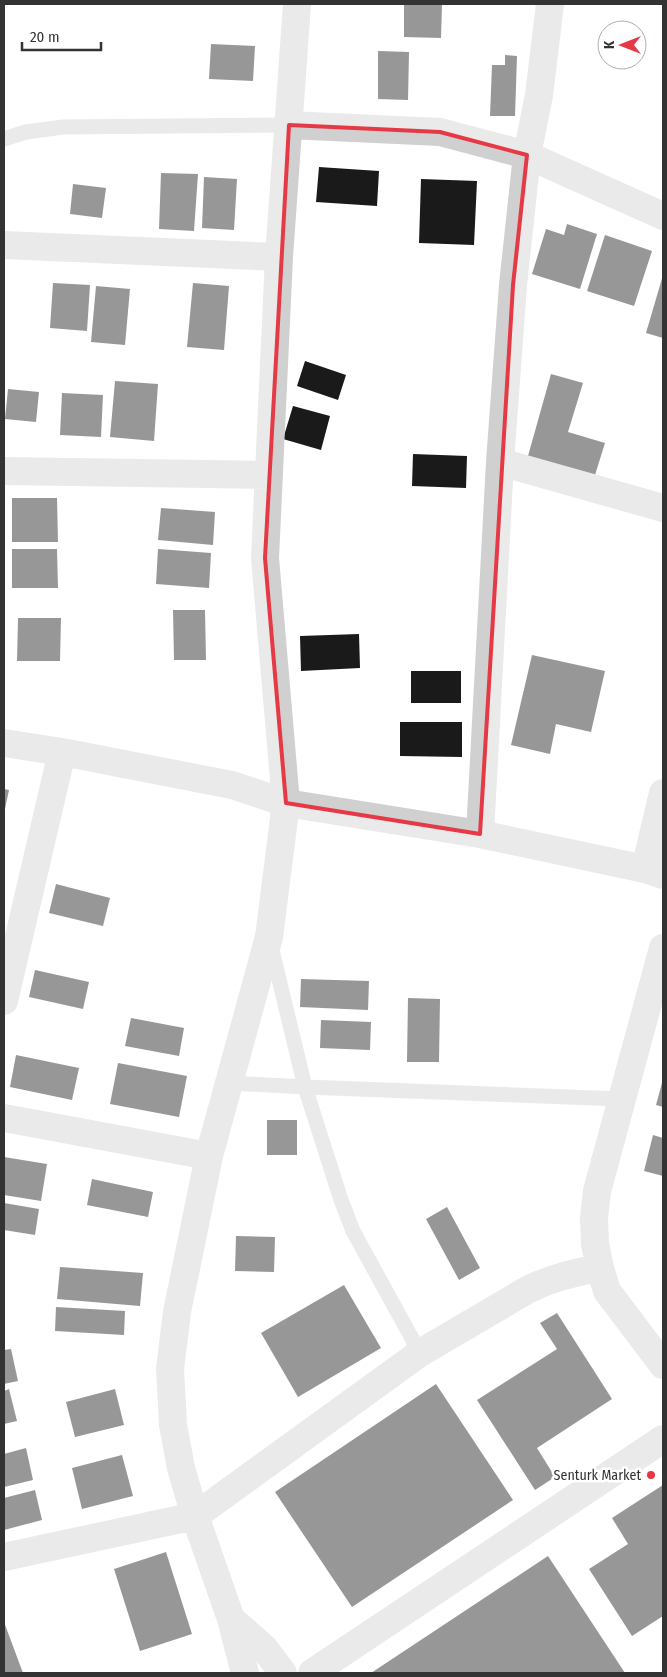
<svg xmlns="http://www.w3.org/2000/svg" width="667" height="1677" viewBox="0 0 667 1677" font-family="'Fira Sans Condensed',sans-serif">
<style>
.building{fill:#1a1a1a}
.lines{fill:none;stroke-linecap:round;stroke-linejoin:round}
.service{stroke:#d0d0d0;stroke-width:15}
.minor{stroke:#d0d0d0;stroke-width:28}
.marked{fill:none;stroke:#e63946;stroke-width:4;stroke-linejoin:round}
.poi-dot{fill:#e63946;stroke:#fff;stroke-width:2}
.labels{text-anchor:middle;dominant-baseline:central;stroke-width:5;stroke-linejoin:round;paint-order:stroke}
.poi-label{font-size:14px;fill:#333;stroke:#fff;text-anchor:end}
</style>
<rect width="100%" height="100%" fill="#fff"/>
<path class="building" d="M404,4h38l-1,34 -37,-1z
M211,44l44,2 -2,35 -44,-2z
M378,51l31,1 -1,48 -30,-1z
M505,55l12,1 -2,60h-25l2,-51h13z
M319,167l60,4 -2,35 -61,-4z
M161,173l37,1 -4,57 -35,-2z
M204,177l33,2 -3,51 -32,-2z
M421,179l56,2 -3,64 -55,-2z
M73,184l33,4 -4,30 -32,-4z
M567,224l30,10 -17,55 -48,-15 14,-45 18,6z
M605,235l47,16 -18,55 -47,-15z
M663,275v63l-17,-5z
M53,283l37,2 -3,46 -37,-3z
M193,283l36,3 -5,64 -37,-3z
M96,286l34,3 -5,56 -34,-3z
M305,361l41,14 -8,25 -41,-14z
M551,374l32,9 -15,49 37,11 -10,32 -67,-19z
M115,381l43,3 -4,57 -44,-4z
M8,389l31,3 -3,30 -31,-3z
M62,393l41,2 -2,42 -41,-2z
M293,406l37,10 -9,34 -38,-11z
M413,454l54,2 -1,32 -54,-2z
M12,498h45l1,44h-46z
M161,508l54,4 -2,33 -55,-5z
M12,549h45l1,39h-46z
M158,549l53,4 -2,35 -53,-4z
M173,610h32l1,50h-32z
M18,618h43l-1,43h-43z
M359,634l1,34 -59,3 -1,-35z
M532,655l73,16 -14,61 -35,-8 -6,30 -39,-9z
M411,671h50v32h-50z
M400,722h62v35l-62,-1z
M4,789l5,1 -4,19h-1z
M56,884l54,14 -7,28 -54,-13z
M35,970l54,12 -6,27 -54,-12z
M301,979l68,2 -1,29 -68,-3z
M408,998l32,1 -1,63h-32z
M131,1018l53,10 -5,28 -54,-10z
M321,1020l50,2 -1,28 -50,-2z
M16,1055l63,13 -7,32 -62,-13z
M118,1063l69,13 -8,41 -69,-13z
M663,1079v28l-7,-2z
M267,1120h30v35h-30z
M653,1135l10,3v38l-19,-5z
M4,1157l43,7 -6,37 -37,-6z
M92,1179l61,13 -5,25 -61,-12z
M4,1203l35,6 -4,26 -31,-5z
M447,1207l33,61 -21,12 -33,-61z
M236,1236l39,1 -1,35 -39,-1z
M60,1267l83,6 -3,33 -83,-7z
M344,1285l37,63 -83,49 -37,-64z
M56,1307l69,4 -1,24 -69,-4z
M557,1313l55,86 -75,49 18,29 -20,13 -58,-90 80,-51 -17,-26z
M11,1349l7,32 -14,3v-34z
M436,1384l77,116 -161,107 -77,-115z
M9,1389l8,32 -13,3v-33z
M115,1389l9,36 -49,12 -9,-35z
M26,1448l7,32 -29,7v-33z
M122,1455l11,41 -51,13 -10,-41z
M663,1485v131l-31,20 -43,-67 39,-25 -16,-26z
M35,1490l7,30 -38,10v-32z
M166,1552l26,82 -52,17 -26,-82z
M548,1556l77,117h-254z
M4,1622l19,51h-19z"/>
<g class="lines">
<path class="service" d="M4,139l22,-7 37,-5 226,-2
M271,946l34,141 36,113 12,31 67,122
M229,1083l76,4 317,12"/>
<path class="minor" d="M289,125l151,7 87,23 136,61
M4,245l275,12
M500,462l163,46
M4,471l265,4
M4,743l58,9 170,33 54,18 194,31 165,35 18,6
M480,834l20,-372 13,-177 14,-130 12,-60 11,-91
M645,869l18,-76
M663,948l-66,243 -3,27 1,26 5,24 7,23 56,74
M4,1001l58,-249
M4,1118l205,38
M4,1557l191,-41 225,-163 109,-64c23,-11 46,-17 71,-21
M231,1619l33,29 19,25
M245,1673l-14,-54 -36,-103 -14,-48 -8,-43 -3,-56 7,-57 32,-156 60,-219 17,-134 -21,-245 14,-301 18,-253
M312,1673l351,-234"/>
</g>
<path d="M0 0H667V1677H0ZM289,125l151,7 87,23 -14,130 -33,549 -194,-31 -21,-245z" fill="#fff" fill-opacity=".55" fill-rule="evenodd"/>
<path class="marked" d="M289,125l151,7 87,23 -14,130 -33,549 -194,-31 -21,-245z"/>
<circle class="poi-dot" cx="651" cy="1475" r="5"/>
<g class="labels">
<g class="poi-label">
<text x="641" y="1475">Senturk Market</text>
</g>
</g>
<rect width="667" height="1677" fill="none" stroke="#333333" stroke-width="10"/>
<g transform="translate(622 45) rotate(270)"><circle r="24" fill="#ffffff" stroke="#adadad"/>
<path d="M0-4L9 19L0 12L-9 19Z" fill="#e63946"/>
<text y="-8" font-size="14" font-weight="bold" text-anchor="middle" fill="#333333">K</text>
</g>
<path d="M22 42v8h79v-8" fill="none" stroke="#333333" stroke-width="2.5"/>
<text x="30" y="42" font-size="15" fill="#333333" stroke="#ffffff" stroke-width="4" paint-order="stroke">20 m</text>
</svg>
